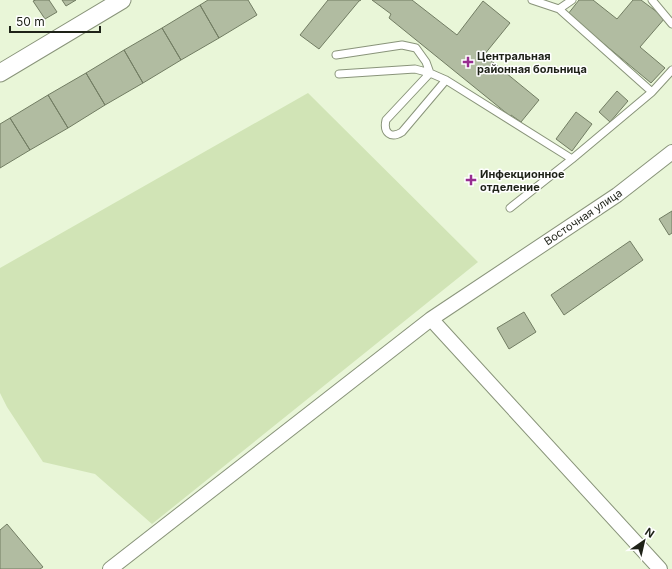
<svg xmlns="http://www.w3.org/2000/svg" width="672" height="569" viewBox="0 0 672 569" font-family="Inter,sans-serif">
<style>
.green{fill:#d1e4b6}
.building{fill:#b1bca1;stroke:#727d63}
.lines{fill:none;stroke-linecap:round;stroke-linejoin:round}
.service-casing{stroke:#89947a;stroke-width:9}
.minor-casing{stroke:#89947a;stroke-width:16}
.tertiary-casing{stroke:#89947a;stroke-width:19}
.service{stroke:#fff;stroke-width:7}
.minor{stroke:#fff;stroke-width:14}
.tertiary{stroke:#fff;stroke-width:17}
.poi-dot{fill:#972d90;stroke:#fff;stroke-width:1.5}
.labels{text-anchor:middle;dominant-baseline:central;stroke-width:3;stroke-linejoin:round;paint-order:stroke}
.poi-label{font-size:11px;font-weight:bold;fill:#1e2218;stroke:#fff;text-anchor:start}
.street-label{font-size:11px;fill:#1e2218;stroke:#fff}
</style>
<rect width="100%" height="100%" fill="#e9f6d8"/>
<path class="green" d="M308,93l170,169 -326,262 -57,-50 -52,-12 -36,-55 -7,-14v-125z"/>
<path class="building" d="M36,0h13l8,12 -12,7 -12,-18z
M62,0h14l-10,6z
M208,0h40l9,15 -38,23 -19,-33z
M328,0h33l-2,1 -40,48 -19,-14z
M372,0h40l45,35 26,-34 27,22 -26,32 55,45 -18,22 -10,-7 -1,1 -121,-98 2,-4z
M579,0h14l24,19 16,-19h8l24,18 -25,29 25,21 -14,15 -83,-69z
M200,5l19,33 -38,22 -19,-32z
M162,28l19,32 -38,23 -19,-33z
M124,50l19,33 -38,22 -19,-32z
M86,73l19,32 -37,23 -20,-33z
M617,91l11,10 -18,21 -11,-10z
M48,95l20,33 -38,22 -20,-32z
M576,112l16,12 -20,27 -16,-12z
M10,118l20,32 -30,18v-44z
M672,211v22l-3,2 -10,-16z
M630,241l13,19 -79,55 -13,-20z
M524,312l12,20 -27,17 -12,-21z
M7,524l36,43 -3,2h-40v-39z"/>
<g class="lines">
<defs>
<path id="service" d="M532,0l27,9 13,-9
M652,0l20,24
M559,9l93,83
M336,55l66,-10 14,3 10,14 4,11 -44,47c-3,13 5,19 16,12l44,-52
M339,74l76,-5 15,4 16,7 126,79 80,-67 20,-22
M510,208l62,-49"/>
<path id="minor" d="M431,319l229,250
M110,569l321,-250 186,-124 55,-43"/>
<path id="tertiary" d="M0,73l122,-73"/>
</defs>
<use href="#service" class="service-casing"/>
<use href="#minor" class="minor-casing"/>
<use href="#tertiary" class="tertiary-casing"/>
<use href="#service" class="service"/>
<use href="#minor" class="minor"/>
<use href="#tertiary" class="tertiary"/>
</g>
<g class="poi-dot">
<path d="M466 56h4v4h4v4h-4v4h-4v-4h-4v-4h4z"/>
<path d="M469 174h4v4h4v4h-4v4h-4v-4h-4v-4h4z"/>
</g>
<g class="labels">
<g class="poi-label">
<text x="477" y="56">Центральная<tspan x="477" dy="13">районная больница</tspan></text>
<text x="480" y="174">Инфекционное<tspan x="480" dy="13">отделение</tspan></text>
</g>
<g class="street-label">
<text transform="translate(583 217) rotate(-34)">Восточная улица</text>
</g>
</g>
<g transform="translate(644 541) rotate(34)" stroke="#ffffff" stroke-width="3" paint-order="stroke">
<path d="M0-3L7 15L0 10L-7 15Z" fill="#1e2218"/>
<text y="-6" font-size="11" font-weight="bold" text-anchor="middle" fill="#1e2218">N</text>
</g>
<path d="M10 26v6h90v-6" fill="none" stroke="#1e2218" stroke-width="2"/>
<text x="16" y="26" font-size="12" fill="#1e2218" stroke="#ffffff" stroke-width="3" paint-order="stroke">50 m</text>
</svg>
